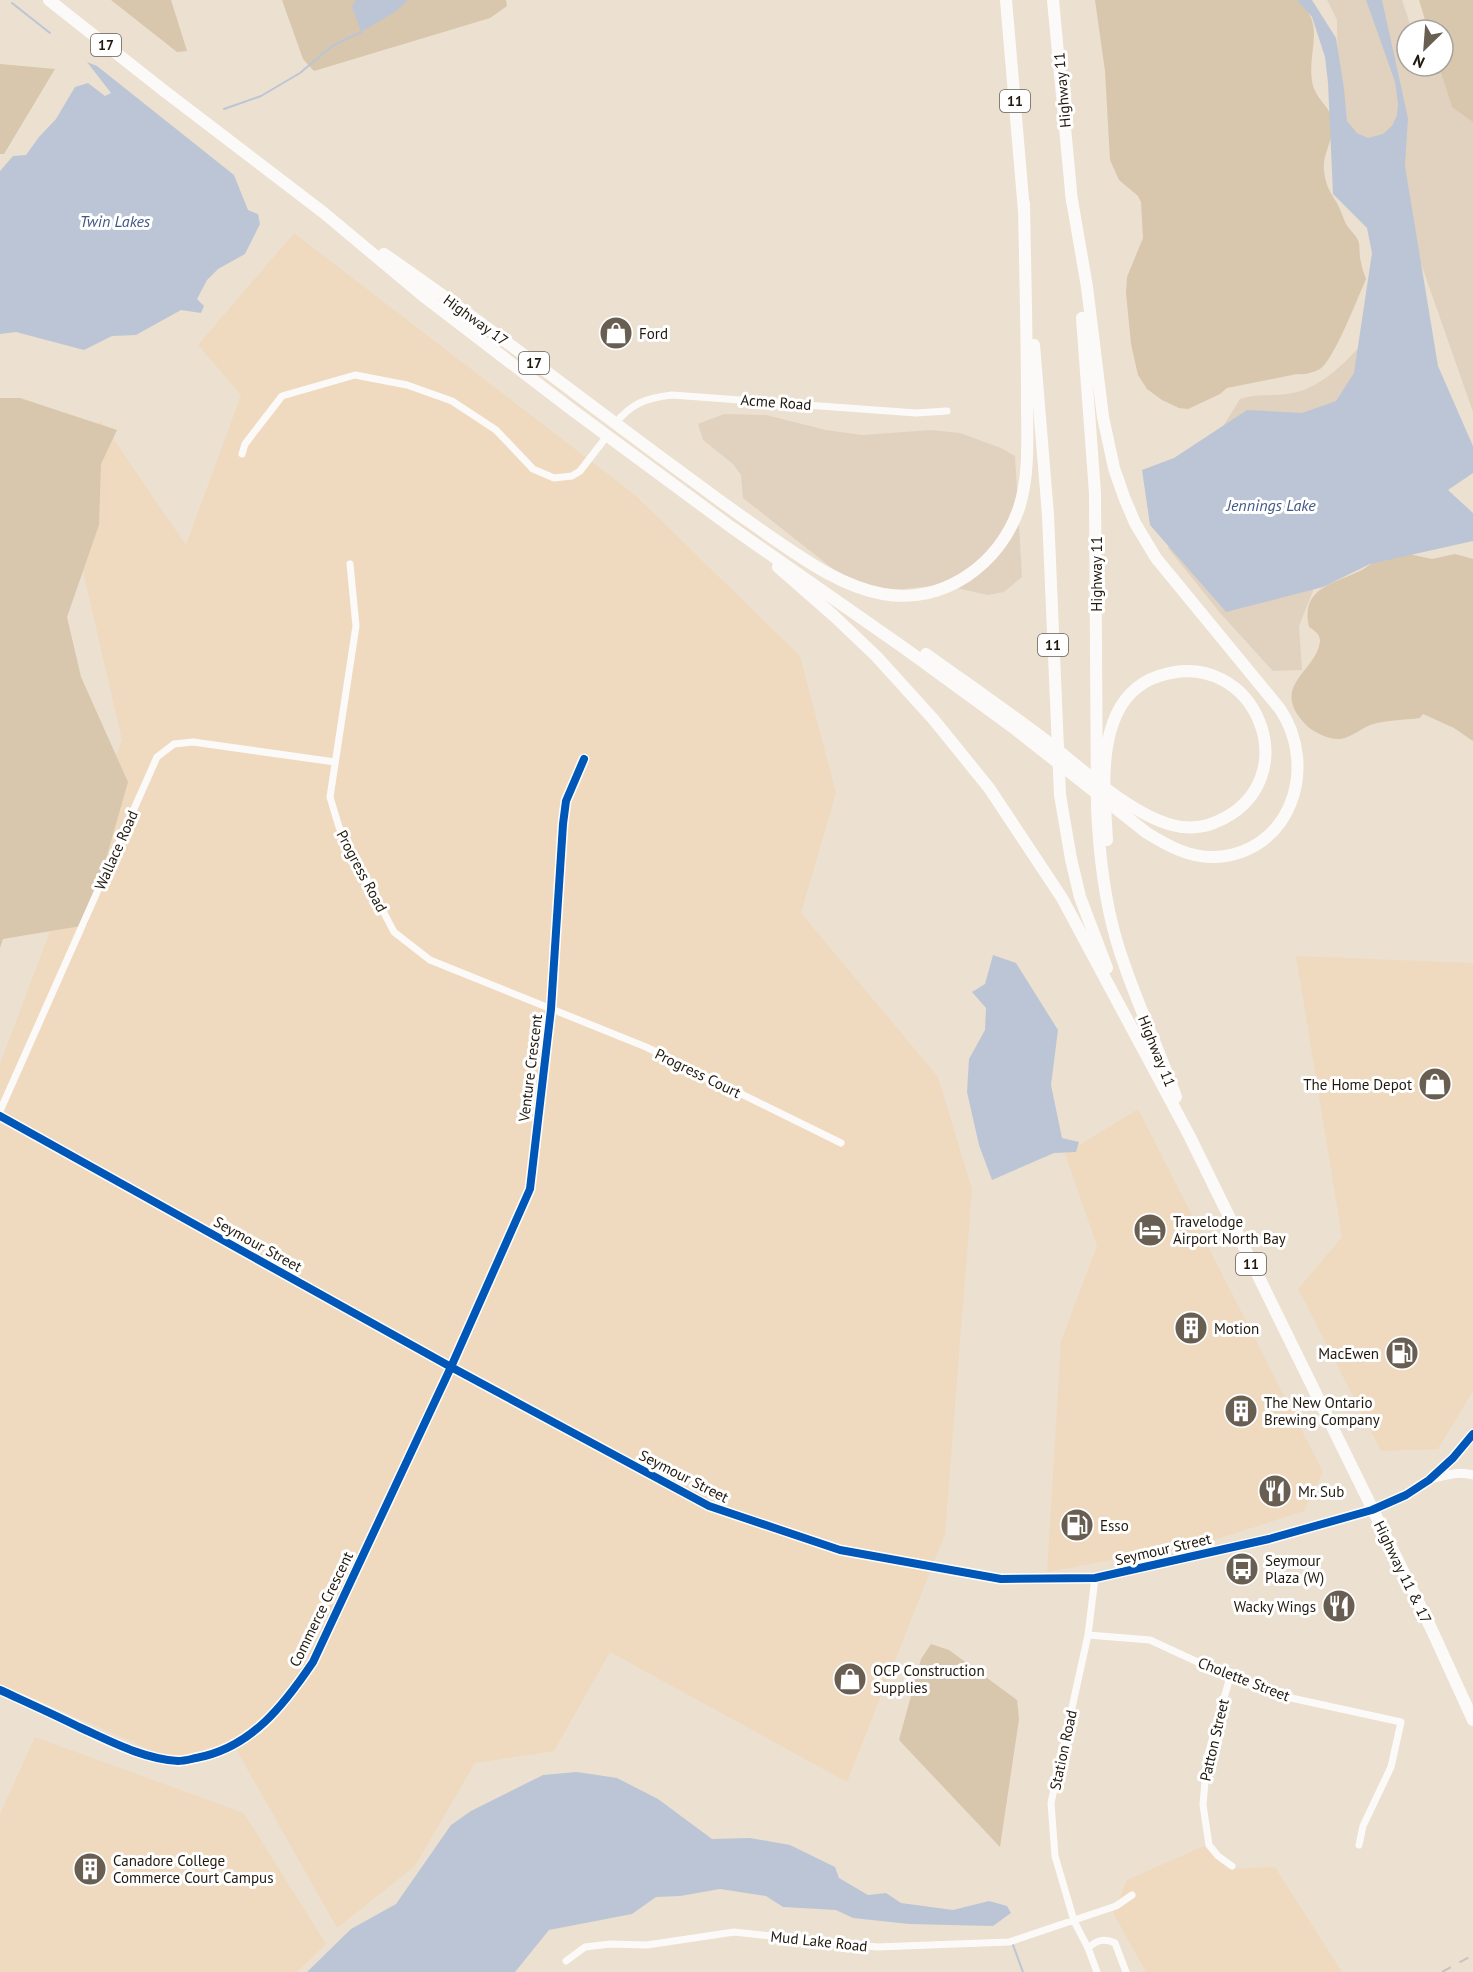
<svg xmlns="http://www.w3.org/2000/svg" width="1473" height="1972" viewBox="0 0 1473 1972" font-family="'PT Sans',sans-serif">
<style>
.built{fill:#efdac0}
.green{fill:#e1d2bf}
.forest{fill:#d8c6ad}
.water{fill:#bcc5d6}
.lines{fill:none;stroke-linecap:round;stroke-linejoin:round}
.stream{stroke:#bcc5d6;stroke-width:2}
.street{stroke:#fcfaf8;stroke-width:7}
.secondary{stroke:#fcfaf8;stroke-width:9}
.highway{stroke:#fcfaf8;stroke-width:12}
.rail{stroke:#c7c3bf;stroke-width:2;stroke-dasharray:10 10;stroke-linecap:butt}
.cycleway-casing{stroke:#fff;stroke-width:11}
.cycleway{stroke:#0057b8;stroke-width:8}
.labels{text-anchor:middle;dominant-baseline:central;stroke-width:6;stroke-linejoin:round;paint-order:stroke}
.shield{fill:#fff;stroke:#645e56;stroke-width:1.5}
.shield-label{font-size:14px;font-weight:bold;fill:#21190e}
.street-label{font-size:15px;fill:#21190e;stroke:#fff}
.poi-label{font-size:15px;fill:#21190e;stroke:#fff;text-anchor:start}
.water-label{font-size:16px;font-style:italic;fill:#415784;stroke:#fff}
</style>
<rect width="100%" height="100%" fill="#ece0d0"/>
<path class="built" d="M294,233l341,262 165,161 36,137 -35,120 137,164 34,112 -27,345 -98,248 -237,-130 -56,99 -79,12 -60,103 -78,62 -105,-186 -61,17 -171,-75v-620l122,-324 -67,-290 46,-29 85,124 55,-150 -43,-50z
M1296,956l177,7v428l-35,58 -57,2 -83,-162 44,-52z
M1138,1109l185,363 -19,39 -96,31 -161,30 14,-231 36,-95 -32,-92z
M35,1737l209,76 82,131 -29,28h-297v-158z
M1204,1846l24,23 47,-2 67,105h-196l-33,-59 14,-33z"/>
<path class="green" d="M1327,0h75l10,30h-5v36h36l30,33v313l-83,-237 -18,16 -34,-89 -1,-82z
M1361,345l-46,241 -16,40 3,44 -29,1 -52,-57 -53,-66 47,-109 25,-40c15,-5 31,-3 47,-5 31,-4 54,-27 74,-49z
M724,414l42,1 60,15 36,5 69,-5 29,3 41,15 14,8 7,121 -18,15 -16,3 -45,-10 -70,7 -12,-1 -118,-93 -2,-23 -8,-11 -30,-24 -5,-16z"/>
<path class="forest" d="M111,0h60l16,51 -10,1z
M282,0h224l1,6 -17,12 -176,53 -11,-12z
M1095,0h202c30,24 10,50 15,81 2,17 19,26 21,40 2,17 -11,32 -9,49 1,14 6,22 13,33 4,7 6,15 9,21 4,7 11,11 13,19 1,6 0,13 2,19 1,6 3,12 5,17 -8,18 -32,81 -46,90 -8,4 -15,6 -23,5l-70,14 -7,6 -32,15 -9,-1 -17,-8 -15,-11 -9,-14 -7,-31 -5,-51 1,-16 16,-39 -2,-36 -3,-6 -19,-16 -9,-20 -5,-89z
M1419,0h54v122l-21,-15 -13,-41h4v-36h-15z
M0,64l55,5 -51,85h-4z
M0,398h20l97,32 -16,34 -2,61 -32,92 14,60 47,105 -41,143 -84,14 -3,9z
M1404,553l28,6 23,-5 18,5v182l-19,-13 -31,-14 -3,4c-16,2 -34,2 -50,7 -9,4 -19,12 -29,14 -11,1 -26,-6 -34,-13 -40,-40 10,-54 13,-85 0,-7 -6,-11 -11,-14 -9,-39 24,-43 51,-56 4,-2 8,-5 12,-8 9,-5 22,-7 32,-10z
M931,1644l18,6 68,50 2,19 -19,128 -101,-107 22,-81z"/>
<path class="water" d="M356,0h52l-13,12 -34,20 -9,-26z
M1297,0h15l24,38 8,51 3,32 10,12 11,5 15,-4 9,-8 5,-11 1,-11 -3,-22 -29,-82h16l26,118 -3,48 33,200 35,80v27l-25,17 25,23v28l-103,23 -47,23 -97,25 -76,-87 -8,-55 32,-12 73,-48 55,3 34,-12 18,-28 18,-120 -5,-25 -34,-34 -5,-111 -3,-26 -13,-40z
M87,62l10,4 137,109 14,35 10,4 2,10 -15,30 -27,15 -11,11 -10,19 7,7 -3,7 -20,-3 -45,25 -24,1 -28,14 -68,-18 -16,2v-163l13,-15 13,-1 13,-18 17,-18 19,-32 13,-4 17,13 6,-3z
M993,955l23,8 42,67 -7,55 11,53 17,4 -3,10 -22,1 -62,27 -13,-35 -12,-53 2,-33 16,-29 1,-22 -14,-16 13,-8z
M577,1772l40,6 41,21 54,40 38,-1 40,7 45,22 4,11 29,17 18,-2 15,10 52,7 36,-9 18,5 4,7 -18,13 -84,-2 -56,-6 -17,-8 -53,-3 -17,-11 -46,-7 -40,7 -24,1 -24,17 -83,16 -34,42h-208l44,-43 45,-25 55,-79 20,-14 72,-36z"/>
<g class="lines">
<path class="stream" d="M12,3l38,30
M224,109l37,-13 39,-23 32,-27 29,-14
M1013,1945l10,27"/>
<path class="street" d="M615,424c16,-21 32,-26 57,-29l244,18 31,-2
M242,454l3,-10 37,-48 73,-21 52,10 45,16 44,29 37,39 21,9 18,-2 8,-5 27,-35
M350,564l6,62 -26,171 9,30 55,105 36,28 216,87 195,96
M0,1111l157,-354 17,-13 19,-2 142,20
M1095,1578l-7,57 -37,168 4,53 19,65 14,27 9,24
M1088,1635l62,5 80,37 52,19 119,26 -10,45 -28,59 -4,19
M1230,1677l-23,81 -4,47 6,40 9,11 14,10
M0,1690c26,12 53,24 79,37 31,14 64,32 99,34 6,0 13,-2 18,-3 55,-10 88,-53 117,-96l138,-295 79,-178 21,-180 12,-185 3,-23 18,-42
M1088,1948c9,-8 16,-10 27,-5l11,29
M566,1961l19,-14 25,-3 37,1 87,-13 143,15 132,-5 107,-36 16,-11"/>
<path class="secondary" d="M0,1116l451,251 258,139 131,44 161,29 94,-1 174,-39 103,-29 34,-15 23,-15 24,-22 20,-24
M1434,1478c14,-3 25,-7 39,-3"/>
<path class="highway" d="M49,0l114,90 161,123 98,82 149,114 160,118 176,123 108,79 132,104c21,13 43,25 68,24 76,-4 104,-90 65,-148l-124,-151 -21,-35 -11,-26 -10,-29 -11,-51 -16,-130 -16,-93
M1006,0l18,211
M1053,0l19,202
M384,254c105,72 205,151 308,226 28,21 56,41 85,61 32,22 67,46 106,53 61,11 117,-30 136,-86 11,-34 8,-73 8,-108 0,-66 -2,-132 -3,-197
M1082,318l13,175 2,315c2,44 7,89 19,131 16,55 41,105 60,158
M1034,345l14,170 12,280 11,64 9,38 27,71
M778,567l56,49 43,41 57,63 55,68 73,110 127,237 241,491 43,94
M926,654c39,28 79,56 118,85 34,27 86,75 128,86 14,4 31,3 44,-3 95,-40 40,-178 -57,-146 -22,7 -38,24 -46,47 -13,36 -8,80 -6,117"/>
<path class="rail" d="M1442,1972l31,-17"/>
<defs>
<path id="cycleway" d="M0,1116l451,251 258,139 131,44 161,29 94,-1 174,-39 103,-29 34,-15 23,-15 24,-22 20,-24
M0,1690c26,12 53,24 79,37 31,14 64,32 99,34 6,0 13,-2 18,-3 55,-10 88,-53 117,-96l138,-295 79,-178 21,-180 12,-185 3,-23 18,-42"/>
</defs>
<use href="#cycleway" class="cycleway-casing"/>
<use href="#cycleway" class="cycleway"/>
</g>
<defs>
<symbol id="shop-disc" viewBox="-11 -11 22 22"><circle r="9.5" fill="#685f52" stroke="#fff"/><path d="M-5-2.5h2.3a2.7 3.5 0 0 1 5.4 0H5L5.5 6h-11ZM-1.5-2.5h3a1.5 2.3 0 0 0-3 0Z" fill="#fff"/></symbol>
<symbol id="hotel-disc" viewBox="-11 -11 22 22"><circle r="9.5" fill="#685f52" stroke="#fff"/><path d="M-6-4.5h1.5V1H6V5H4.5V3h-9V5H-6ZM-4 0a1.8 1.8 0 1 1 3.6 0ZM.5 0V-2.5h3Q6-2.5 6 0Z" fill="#fff"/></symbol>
<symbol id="building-disc" viewBox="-11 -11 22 22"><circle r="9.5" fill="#685f52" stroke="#fff"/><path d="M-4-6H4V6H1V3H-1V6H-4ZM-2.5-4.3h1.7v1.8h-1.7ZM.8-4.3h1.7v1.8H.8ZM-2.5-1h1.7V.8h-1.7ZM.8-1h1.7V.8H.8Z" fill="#fff"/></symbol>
<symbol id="fuel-disc" viewBox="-11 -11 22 22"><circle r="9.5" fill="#685f52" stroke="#fff"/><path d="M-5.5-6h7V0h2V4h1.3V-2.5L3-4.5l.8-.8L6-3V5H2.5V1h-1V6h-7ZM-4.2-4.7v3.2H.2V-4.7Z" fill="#fff"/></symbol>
<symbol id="restaurant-disc" viewBox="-11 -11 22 22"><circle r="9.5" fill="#685f52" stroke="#fff"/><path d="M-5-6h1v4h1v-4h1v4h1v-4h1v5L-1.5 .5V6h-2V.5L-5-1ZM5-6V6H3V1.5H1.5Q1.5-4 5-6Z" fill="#fff"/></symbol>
<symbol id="bus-disc" viewBox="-11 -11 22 22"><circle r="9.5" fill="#685f52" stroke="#fff"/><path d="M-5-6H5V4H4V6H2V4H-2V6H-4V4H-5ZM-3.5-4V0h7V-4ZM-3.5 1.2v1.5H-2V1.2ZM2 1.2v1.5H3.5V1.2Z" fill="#fff"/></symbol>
</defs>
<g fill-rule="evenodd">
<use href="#shop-disc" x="597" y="314" width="38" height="38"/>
<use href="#shop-disc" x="1416" y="1065" width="38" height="38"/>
<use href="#hotel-disc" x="1131" y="1211" width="38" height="38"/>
<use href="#building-disc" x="1172" y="1309" width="38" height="38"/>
<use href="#fuel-disc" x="1383" y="1334" width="38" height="38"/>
<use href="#building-disc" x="1222" y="1392" width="38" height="38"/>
<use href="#restaurant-disc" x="1256" y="1472" width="38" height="38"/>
<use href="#fuel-disc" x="1058" y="1506" width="38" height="38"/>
<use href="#bus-disc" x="1223" y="1550" width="38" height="38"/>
<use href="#restaurant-disc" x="1320" y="1587" width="38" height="38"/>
<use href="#shop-disc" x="831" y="1660" width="38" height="38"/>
<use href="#building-disc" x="71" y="1850" width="38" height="38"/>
</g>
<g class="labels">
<g class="shield">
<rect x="91" y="34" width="30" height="22" rx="4.5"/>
<rect x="1000" y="90" width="30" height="22" rx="4.5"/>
<rect x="519" y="352" width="30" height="22" rx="4.5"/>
<rect x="1038" y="634" width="30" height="22" rx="4.5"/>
<rect x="1236" y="1253" width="30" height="22" rx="4.5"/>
</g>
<g class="shield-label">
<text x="106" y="45">17</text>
<text x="1015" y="101">11</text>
<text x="534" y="363">17</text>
<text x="1053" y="645">11</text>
<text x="1251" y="1264">11</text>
</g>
<g class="street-label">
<text transform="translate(1062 90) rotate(-95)">Highway 11</text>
<text transform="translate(476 320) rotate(36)">Highway 17</text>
<text transform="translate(776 402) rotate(4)">Acme Road</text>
<text transform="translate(1096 574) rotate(-90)">Highway 11</text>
<text transform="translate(116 850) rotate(-66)">Wallace Road</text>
<text transform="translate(362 871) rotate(62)">Progress Road</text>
<text transform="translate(1157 1051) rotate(68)">Highway 11</text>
<text transform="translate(530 1068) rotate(-83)">Venture Crescent</text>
<text transform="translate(698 1073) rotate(26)">Progress Court</text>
<text transform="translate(258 1244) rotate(29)">Seymour Street</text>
<text transform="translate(684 1476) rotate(27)">Seymour Street</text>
<text transform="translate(1163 1549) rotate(-13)">Seymour Street</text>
<text transform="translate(1403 1572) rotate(64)">Highway 11 &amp; 17</text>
<text transform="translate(321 1609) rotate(-64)">Commerce Crescent</text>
<text transform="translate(1244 1679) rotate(21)">Cholette Street</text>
<text transform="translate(1214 1740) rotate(-77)">Patton Street</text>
<text transform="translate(1063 1750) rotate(-78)">Station Road</text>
<text transform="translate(819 1941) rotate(6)">Mud Lake Road</text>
</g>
<g class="poi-label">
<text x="639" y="333">Ford</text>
<text x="1412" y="1084" text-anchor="end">The Home Depot</text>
<text x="1173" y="1221">Travelodge<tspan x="1173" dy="17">Airport North Bay</tspan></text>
<text x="1214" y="1328">Motion</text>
<text x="1379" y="1353" text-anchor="end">MacEwen</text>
<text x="1264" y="1402">The New Ontario<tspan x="1264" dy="17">Brewing Company</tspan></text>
<text x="1298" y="1491">Mr. Sub</text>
<text x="1100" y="1525">Esso</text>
<text x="1265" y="1560">Seymour<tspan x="1265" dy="17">Plaza (W)</tspan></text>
<text x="1316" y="1606" text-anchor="end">Wacky Wings</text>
<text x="873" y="1670">OCP Construction<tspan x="873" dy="17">Supplies</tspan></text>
<text x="113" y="1860">Canadore College<tspan x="113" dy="17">Commerce Court Campus</tspan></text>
</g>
<g class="water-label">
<text x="115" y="221">Twin Lakes</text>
<text x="1271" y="505">Jennings Lake</text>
</g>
</g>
<g transform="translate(1425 48) rotate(205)"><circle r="28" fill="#ffffff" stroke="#a6a39f" stroke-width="1.5"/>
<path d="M0-4.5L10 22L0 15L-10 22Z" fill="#685f52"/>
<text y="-9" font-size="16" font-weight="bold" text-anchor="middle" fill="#21190e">N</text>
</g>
</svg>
